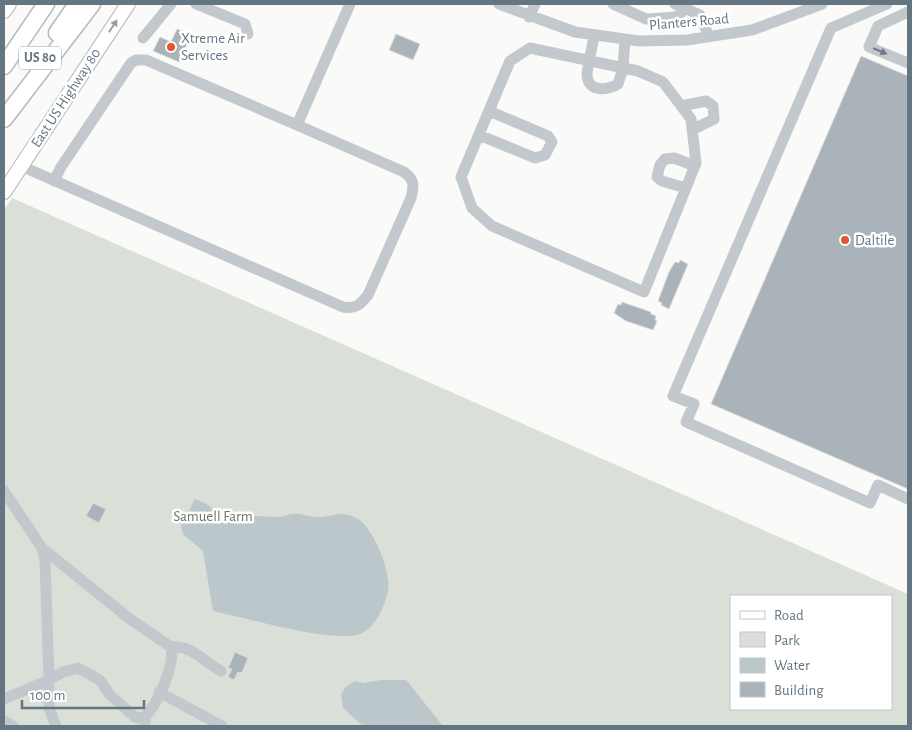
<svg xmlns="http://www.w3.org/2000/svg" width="912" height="730" viewBox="0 0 912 730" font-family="'Alegreya Sans',sans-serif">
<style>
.green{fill:#dadfd7;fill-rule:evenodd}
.water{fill:#bbc7cb}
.building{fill:#aab3b9;stroke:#dcdcda}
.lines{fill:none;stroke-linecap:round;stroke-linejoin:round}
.major-casing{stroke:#b5babe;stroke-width:16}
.highway-casing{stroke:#b4b9bd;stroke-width:19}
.minor{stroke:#c3c8cc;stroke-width:11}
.major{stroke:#fff;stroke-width:14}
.highway{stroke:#fff;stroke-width:16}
.oneway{fill:#939fa8}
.oneway2{fill:#6a7a87}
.poi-dot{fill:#e4572e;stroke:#fff;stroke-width:2}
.labels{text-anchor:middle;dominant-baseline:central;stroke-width:5;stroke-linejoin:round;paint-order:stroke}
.shield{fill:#fff;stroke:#939fa8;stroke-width:1}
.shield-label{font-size:14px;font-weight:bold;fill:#657683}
.street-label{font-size:15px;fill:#657683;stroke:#fff}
.poi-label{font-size:15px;fill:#657683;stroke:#fff;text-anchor:start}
.park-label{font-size:15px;fill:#687a64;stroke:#fff}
</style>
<rect width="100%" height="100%" fill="#fafaf8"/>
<path class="green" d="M12,198l896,396v132h-904v-516zM731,596h160v113h-160z"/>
<path class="water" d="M195,499l12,5 20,17c6,-1 10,-3 15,-4 11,-2 23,0 34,0 6,0 10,-2 15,-3 10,-1 20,4 31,3 13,-2 23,-6 36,2 16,10 33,53 30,72 -4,17 -14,41 -32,44 -32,6 -109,-17 -143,-24l-10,-60 -20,-17 -2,-8z
M381,680h25l37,46h-80l-20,-18 -2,-14 5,-7 9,-6 9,2z"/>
<path class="building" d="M177,29l14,6 -12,27 -26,-11 7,-14 11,5z
M396,34l24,10 -7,16 -24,-10z
M861,56l47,20v413l-197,-85z
M680,260l8,4 -19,45 -8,-4 1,-2 -4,-2 11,-29 6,-10 4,1z
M622,302l29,10v2l5,2 -1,4 2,1 -4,9 -27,-9 -12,-8 4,-9 3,1z
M93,503l13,6 -7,14 -13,-7z
M235,652l13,6 -6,15 -4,-1 -4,8 -6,-3 4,-8 -4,-1z"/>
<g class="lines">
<defs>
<path id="major" d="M4,11l5,-7
M4,192l124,-188"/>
<path id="highway" d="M57,33l20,-29
M4,66l42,-62
M4,119l88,-115"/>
</defs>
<use href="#major" class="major-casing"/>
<use href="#highway" class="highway-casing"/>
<path class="minor" d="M196,4l49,20 3,10
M499,4l76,28 64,9 48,-1 65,-10 70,-26
M613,4l33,15 31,-2 8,-9
M675,4l25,11 9,22
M887,4l-56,24 -158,368 21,8 -8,18 184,81 8,-18 30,14
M908,12l-30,14 -9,21 39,16
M529,17l6,-13
M594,35c-1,9 -7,34 -7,40 1,18 21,15 31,9l5,-16 2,-29
M143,38l28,-34
M530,48l108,23 25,11 28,37 5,44 -52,129 -152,-66 -20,-18 -11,-31 49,-116z
M681,106l25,-5 7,5 1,13 -22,11
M479,135l56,23 10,-3 7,-13 -4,-6 -59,-25
M21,166l322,141c13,2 17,-2 25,-12l43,-97c3,-12 4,-18 -7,-26l-107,-47 53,-121
M54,181l7,-14 70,-104 5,-3h10l151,65
M686,188l-24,-7 -5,-4 3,-12 5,-6 9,-1 21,8
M4,491l38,57 3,12 4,120 -45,19
M42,548l88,71 41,28c4,19 -13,56 -26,70
M171,647c21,-2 32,14 50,24
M159,692l63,34
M4,721l9,5
M56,726l-7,-18v-28l14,-8 15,-4 22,12 10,15 26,23 9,-1v9"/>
<use href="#major" class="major"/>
<use href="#highway" class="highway"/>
</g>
<defs><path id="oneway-solid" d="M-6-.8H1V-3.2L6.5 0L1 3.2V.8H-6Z" transform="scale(1.25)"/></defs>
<use class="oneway" href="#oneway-solid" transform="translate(113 26) rotate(-57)"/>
<use class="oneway2" href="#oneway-solid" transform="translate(880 51) rotate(23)"/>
<g class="poi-dot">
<circle cx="171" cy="47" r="5"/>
<circle cx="845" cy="240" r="5"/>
</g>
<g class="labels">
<rect class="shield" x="19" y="46.5" width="42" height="23" rx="4"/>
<g class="shield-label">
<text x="40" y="58">US 80</text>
</g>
<g class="street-label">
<text transform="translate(689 22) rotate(-5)">Planters Road</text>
<text transform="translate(66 98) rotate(-57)">East US Highway 80</text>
</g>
<g class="poi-label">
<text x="181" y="38">Xtreme Air<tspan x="181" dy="17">Services</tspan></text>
<text x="855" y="240">Daltile</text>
</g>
<g class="park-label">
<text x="213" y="516">Samuell Farm</text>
</g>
</g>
<rect width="912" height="730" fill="none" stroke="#657683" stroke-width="10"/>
<rect x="730" y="595" width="162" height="115" fill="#ffffff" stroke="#c1c8cd"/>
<rect x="740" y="611" width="25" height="8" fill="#ffffff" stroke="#c1c8cd"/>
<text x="774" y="620" font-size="15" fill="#657683">Road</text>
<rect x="740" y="632" width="25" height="15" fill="#dadfd7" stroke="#c1c8cd"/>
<text x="774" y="645" font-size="15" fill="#657683">Park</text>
<rect x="740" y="658" width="25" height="15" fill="#bbc7cb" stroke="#c1c8cd"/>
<text x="774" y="670" font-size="15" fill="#657683">Water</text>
<rect x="740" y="682" width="25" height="15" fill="#aab3b9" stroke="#c1c8cd"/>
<text x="774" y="695" font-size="15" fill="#657683">Building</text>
<path d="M22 700v8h122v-8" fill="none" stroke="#657683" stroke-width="2.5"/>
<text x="30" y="700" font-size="15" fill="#657683" stroke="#ffffff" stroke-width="4" paint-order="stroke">100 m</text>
</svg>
